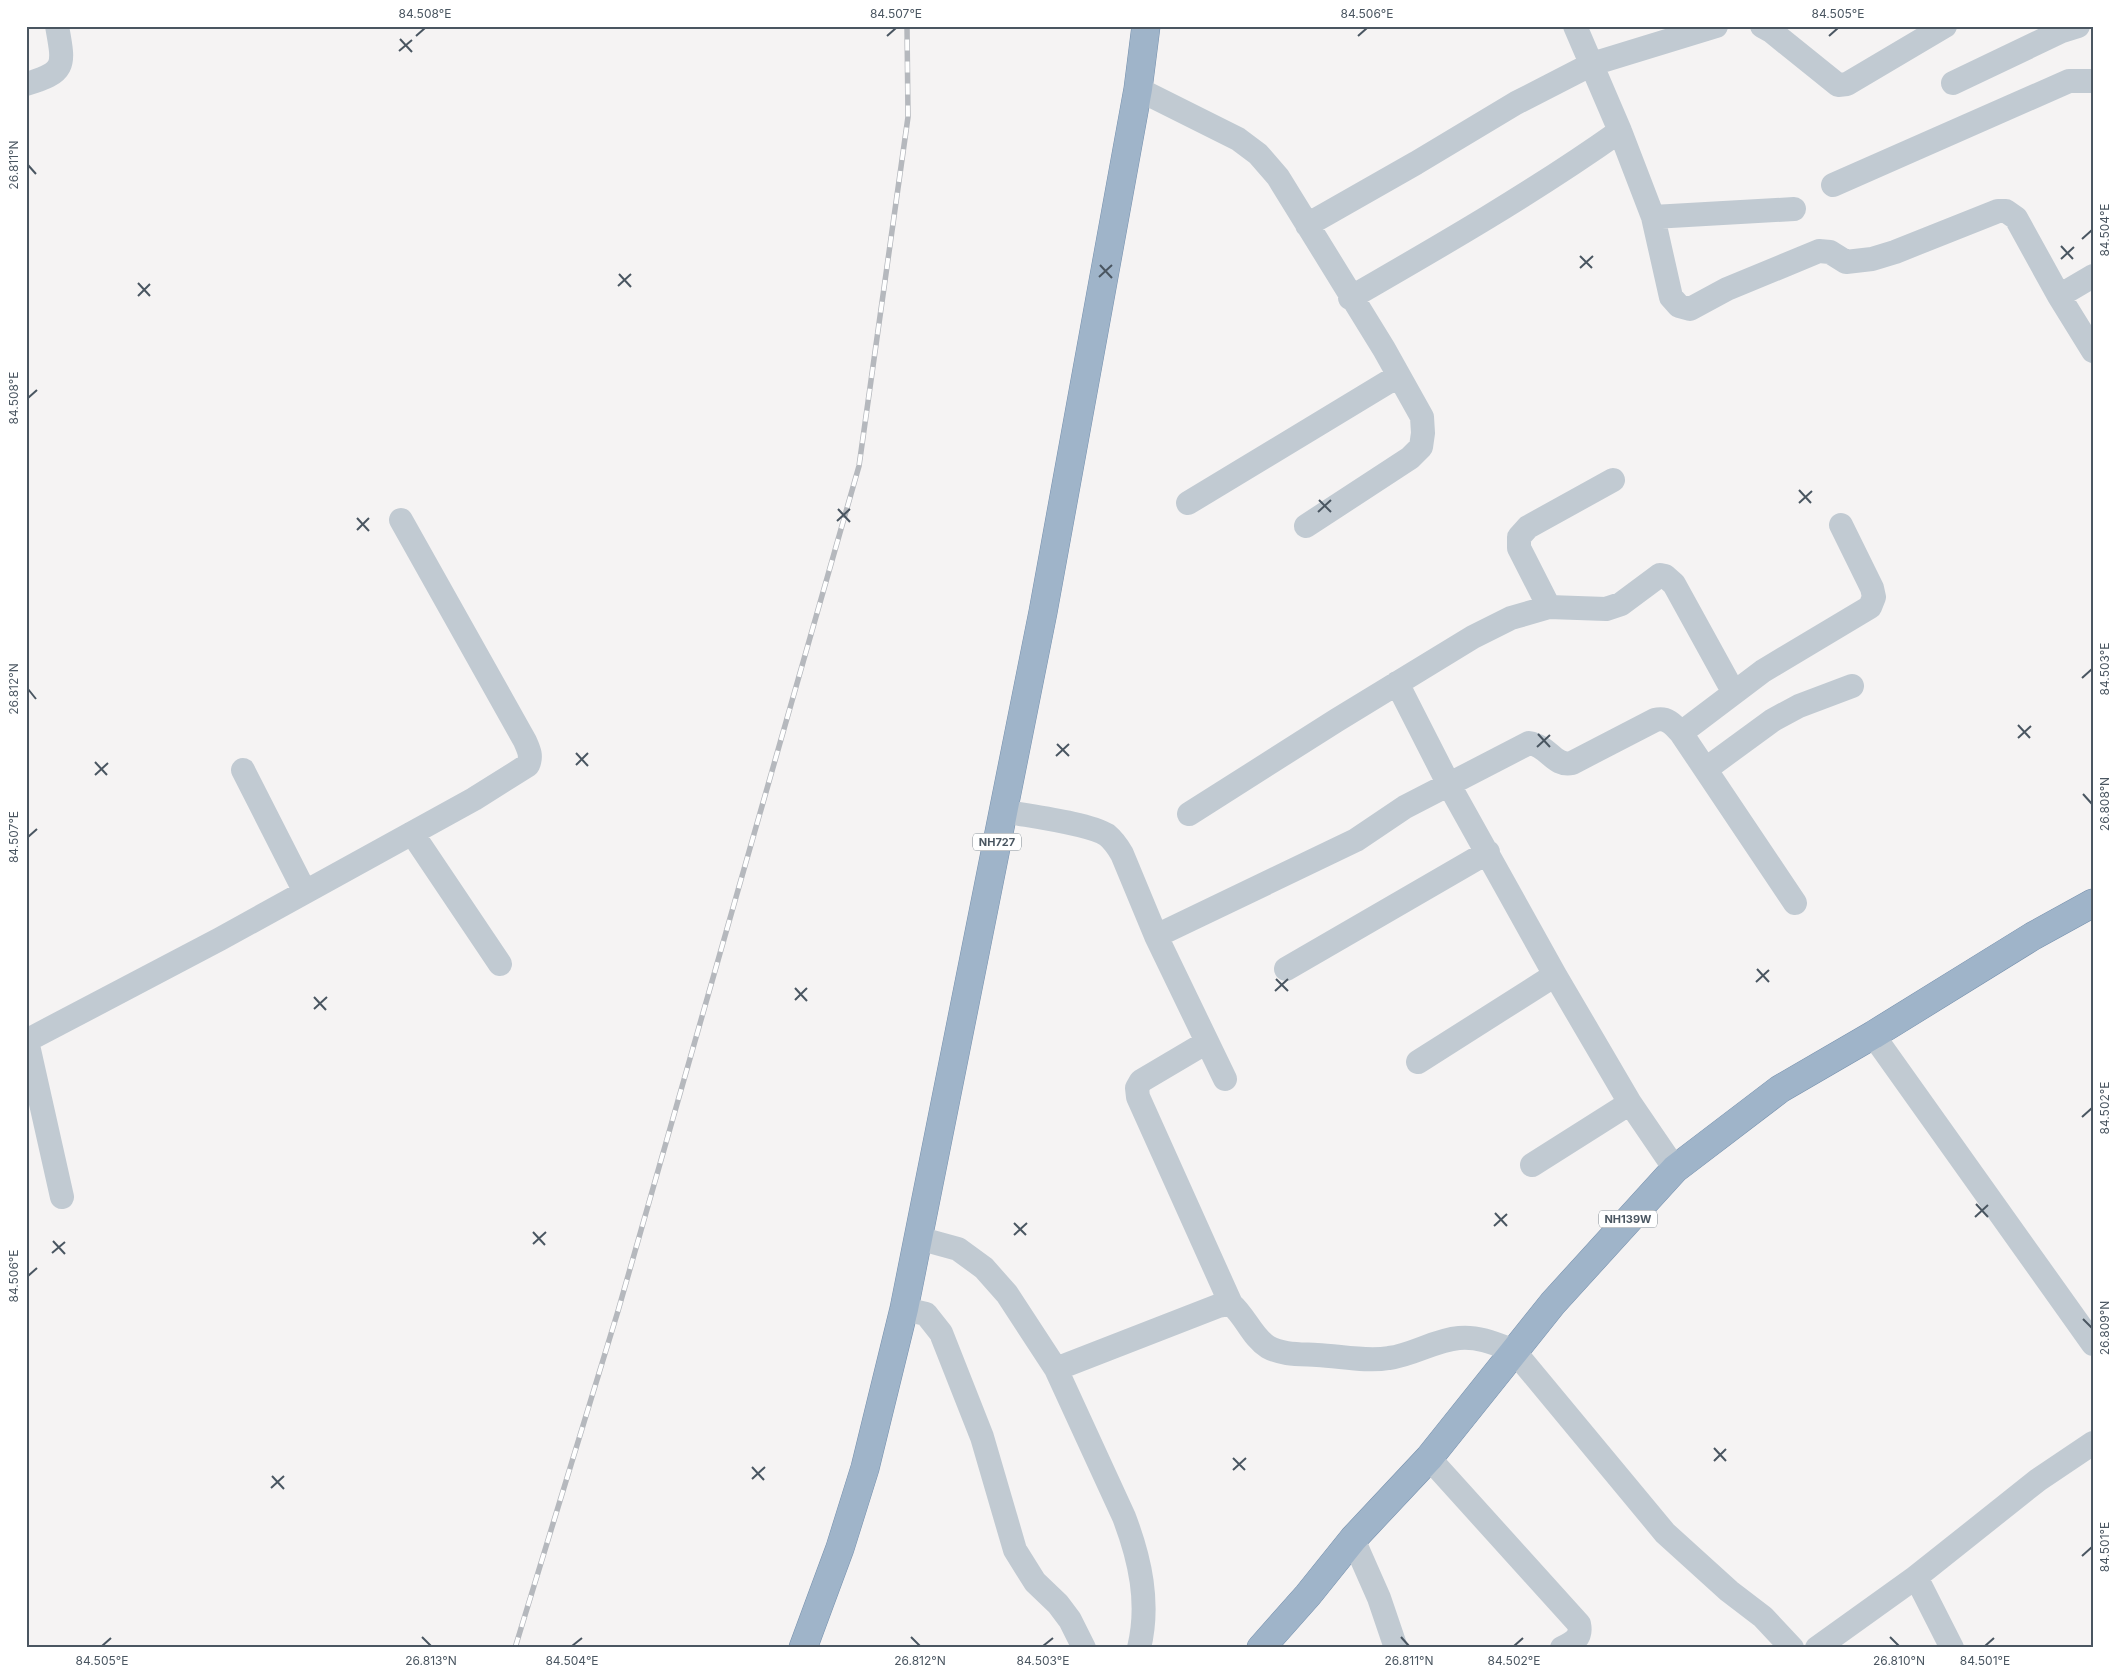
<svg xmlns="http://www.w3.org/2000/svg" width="2119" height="1674" viewBox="0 0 2119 1674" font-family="Inter,sans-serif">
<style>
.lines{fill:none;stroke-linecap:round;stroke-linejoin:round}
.trunk-casing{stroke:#7690ad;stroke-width:29}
.minor{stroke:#c1cad2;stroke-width:24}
.trunk{stroke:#9fb4c9;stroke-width:28}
.rail-casing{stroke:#b5b8bd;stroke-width:5.5}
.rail{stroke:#fff;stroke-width:4;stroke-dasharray:11;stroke-linecap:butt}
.ticks{fill:none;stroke:#4a5661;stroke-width:2}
.labels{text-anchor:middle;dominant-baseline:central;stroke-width:4;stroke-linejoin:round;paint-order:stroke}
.shield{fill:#fff;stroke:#808990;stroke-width:1}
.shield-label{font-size:11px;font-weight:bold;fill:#4a5661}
.neatline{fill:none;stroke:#4a5661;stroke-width:2}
.ticks-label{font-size:12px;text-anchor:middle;fill:#4a5661}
</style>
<rect width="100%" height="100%" fill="#f5f3f3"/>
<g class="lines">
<defs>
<path id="trunk" d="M803,1648l37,-100 25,-80 39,-159 139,-697 95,-523 8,-63
M1261,1648l47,-53 45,-56 76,-81 124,-155 122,-134 105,-80 93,-54 160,-99 60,-33"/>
</defs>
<use href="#trunk" class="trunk-casing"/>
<path class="minor" d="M1575,26l45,105 33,86 141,-8
M1762,26l9,5 67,54 9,-1 98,-58
M1953,83l109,-52 16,-5
M26,84c41,-12 38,-19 31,-58
M1138,89l100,50 20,15 20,23 106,172 38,68 1,16 -2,14 -11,11 -104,68
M1833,185l236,-104h24
M1653,217l18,80 8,9 11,3 37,-20 92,-38 11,1 16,10 26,-3 23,-7 103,-41h8l10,7 43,78 34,55
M1307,225l109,-62 100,-60 76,-39 124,-38
M2059,296l34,-20
M1350,298c92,-53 184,-106 270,-167
M1188,503l210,-127
M1549,607l-30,-59v-11l9,-10 85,-47
M1397,683l51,100 107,192 75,128 45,66
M1681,733l82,-62 107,-64 4,-10 -2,-9 -31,-63
M1706,769l67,-49 26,-14 53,-20
M243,770l62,122
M1003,811c25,5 85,12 104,24 6,5 11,12 15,19l34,82 69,143
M1189,814l148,-94 136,-83 38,-19 38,-11 57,2 15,-5 39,-29 5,1 9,8 60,109
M412,833l88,131
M1156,936l200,-96 49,-33 124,-64c20,3 25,24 43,20l83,-43c12,-3 18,4 26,13l114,170
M1286,969l202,-117
M1873,1035l220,309
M26,1041l194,-102 254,-140 54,-34c4,-9 1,-15 -3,-24l-124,-221
M27,1041l35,156
M1207,1042l-66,39 -4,7 1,9 93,207
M1418,1062l137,-87
M1532,1165l98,-62
M918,1238l40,11 26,19 23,26 49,75 68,148c16,42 26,86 15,131
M904,1309l22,5 15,19 41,104 33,113 20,32 23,22 12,16 14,28
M1056,1369l162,-63 13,-2c15,13 21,33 37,43 14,8 33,7 49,8 23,1 49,7 72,3 24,-3 46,-18 70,-20 19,-2 37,6 55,13l151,182 64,58 34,26 29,31
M1429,1458l150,166c3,14 -5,18 -17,24
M1353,1539l26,59 17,50
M1916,1577l36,71
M1817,1648l99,-71 122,-97 55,-37"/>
<use href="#trunk" class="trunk"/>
<defs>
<path id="rail" d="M515,1648l103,-337 241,-845 49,-349 -1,-91"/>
</defs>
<use href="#rail" class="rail-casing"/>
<use href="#rail" class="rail"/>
</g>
<path class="ticks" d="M416,36l9,-8M887,36l9,-8M1358,36l9,-8M1829,36l9,-8M400,39l12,13M399,51l13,-11M28,165l8,9M2082,239l10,-9M2061,246l12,13M1580,256l12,12M2061,259l13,-12M1100,265l12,13M1580,268l13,-12M619,274l12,13M1099,277l13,-12M138,283l12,13M618,286l13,-12M138,296l12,-12M28,398l9,-8M1799,490l12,13M1319,500l12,12M1799,503l13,-12M838,509l12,13M1318,512l13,-12M357,518l12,13M837,521l13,-12M357,530l12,-12M2082,678l10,-9M28,689l8,10M2018,725l12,13M1538,734l12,13M2018,738l13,-12M1057,744l12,12M1537,747l13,-12M576,753l12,13M1056,756l13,-12M95,762l12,13M576,765l12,-12M95,775l13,-12M2083,794l9,10M28,837l9,-8M1757,969l12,13M1276,979l12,12M1756,982l13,-12M795,988l12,13M1275,991l13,-12M314,997l12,13M795,1000l12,-12M314,1009l13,-12M2082,1117l10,-9M1976,1204l12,13M1495,1213l12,13M1975,1217l13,-12M1014,1223l12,12M1494,1226l13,-12M533,1232l12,13M1014,1235l13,-12M53,1241l12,13M533,1244l13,-12M52,1253l13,-11M28,1276l9,-8M2083,1319l9,9M1714,1448l12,13M1233,1458l12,12M1714,1461l12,-12M752,1467l12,13M1233,1470l13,-12M272,1476l12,13M752,1479l13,-12M271,1488l13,-12M2082,1556l10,-9M422,1637l9,9M911,1637l9,9M1401,1637l8,9M1890,1637l9,9M102,1646l9,-8M572,1646l10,-8M1043,1646l10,-8M1514,1646l9,-8M1985,1646l9,-8"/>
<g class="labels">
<g class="shield">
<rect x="973" y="833.5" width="48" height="17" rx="4"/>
<rect x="1599" y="1210.5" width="58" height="17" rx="4"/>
</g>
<g class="shield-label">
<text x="997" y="842">NH727</text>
<text x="1628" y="1219">NH139W</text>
</g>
</g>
<rect width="2119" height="1674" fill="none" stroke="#ffffff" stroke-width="55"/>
<rect x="28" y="28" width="2064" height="1618" class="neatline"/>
<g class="ticks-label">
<text x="425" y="18">84.508°E</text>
<text x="896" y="18">84.507°E</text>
<text x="1367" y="18">84.506°E</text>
<text x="1838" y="18">84.505°E</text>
<text transform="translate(14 165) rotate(-90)" y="4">26.811°N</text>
<text transform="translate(2105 230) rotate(-90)" y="4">84.504°E</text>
<text transform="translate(14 398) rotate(-90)" y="4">84.508°E</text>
<text transform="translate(2105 669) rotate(-90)" y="4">84.503°E</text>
<text transform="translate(14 689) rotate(-90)" y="4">26.812°N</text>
<text transform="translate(2105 804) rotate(-90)" y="4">26.808°N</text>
<text transform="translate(14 837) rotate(-90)" y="4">84.507°E</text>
<text transform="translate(2105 1108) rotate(-90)" y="4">84.502°E</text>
<text transform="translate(14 1276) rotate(-90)" y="4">84.506°E</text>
<text transform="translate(2105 1328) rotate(-90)" y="4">26.809°N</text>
<text transform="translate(2105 1547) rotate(-90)" y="4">84.501°E</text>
<text x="102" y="1665">84.505°E</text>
<text x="431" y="1665">26.813°N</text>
<text x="572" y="1665">84.504°E</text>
<text x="920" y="1665">26.812°N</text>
<text x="1043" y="1665">84.503°E</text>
<text x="1409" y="1665">26.811°N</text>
<text x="1514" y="1665">84.502°E</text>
<text x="1899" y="1665">26.810°N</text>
<text x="1985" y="1665">84.501°E</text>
</g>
</svg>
